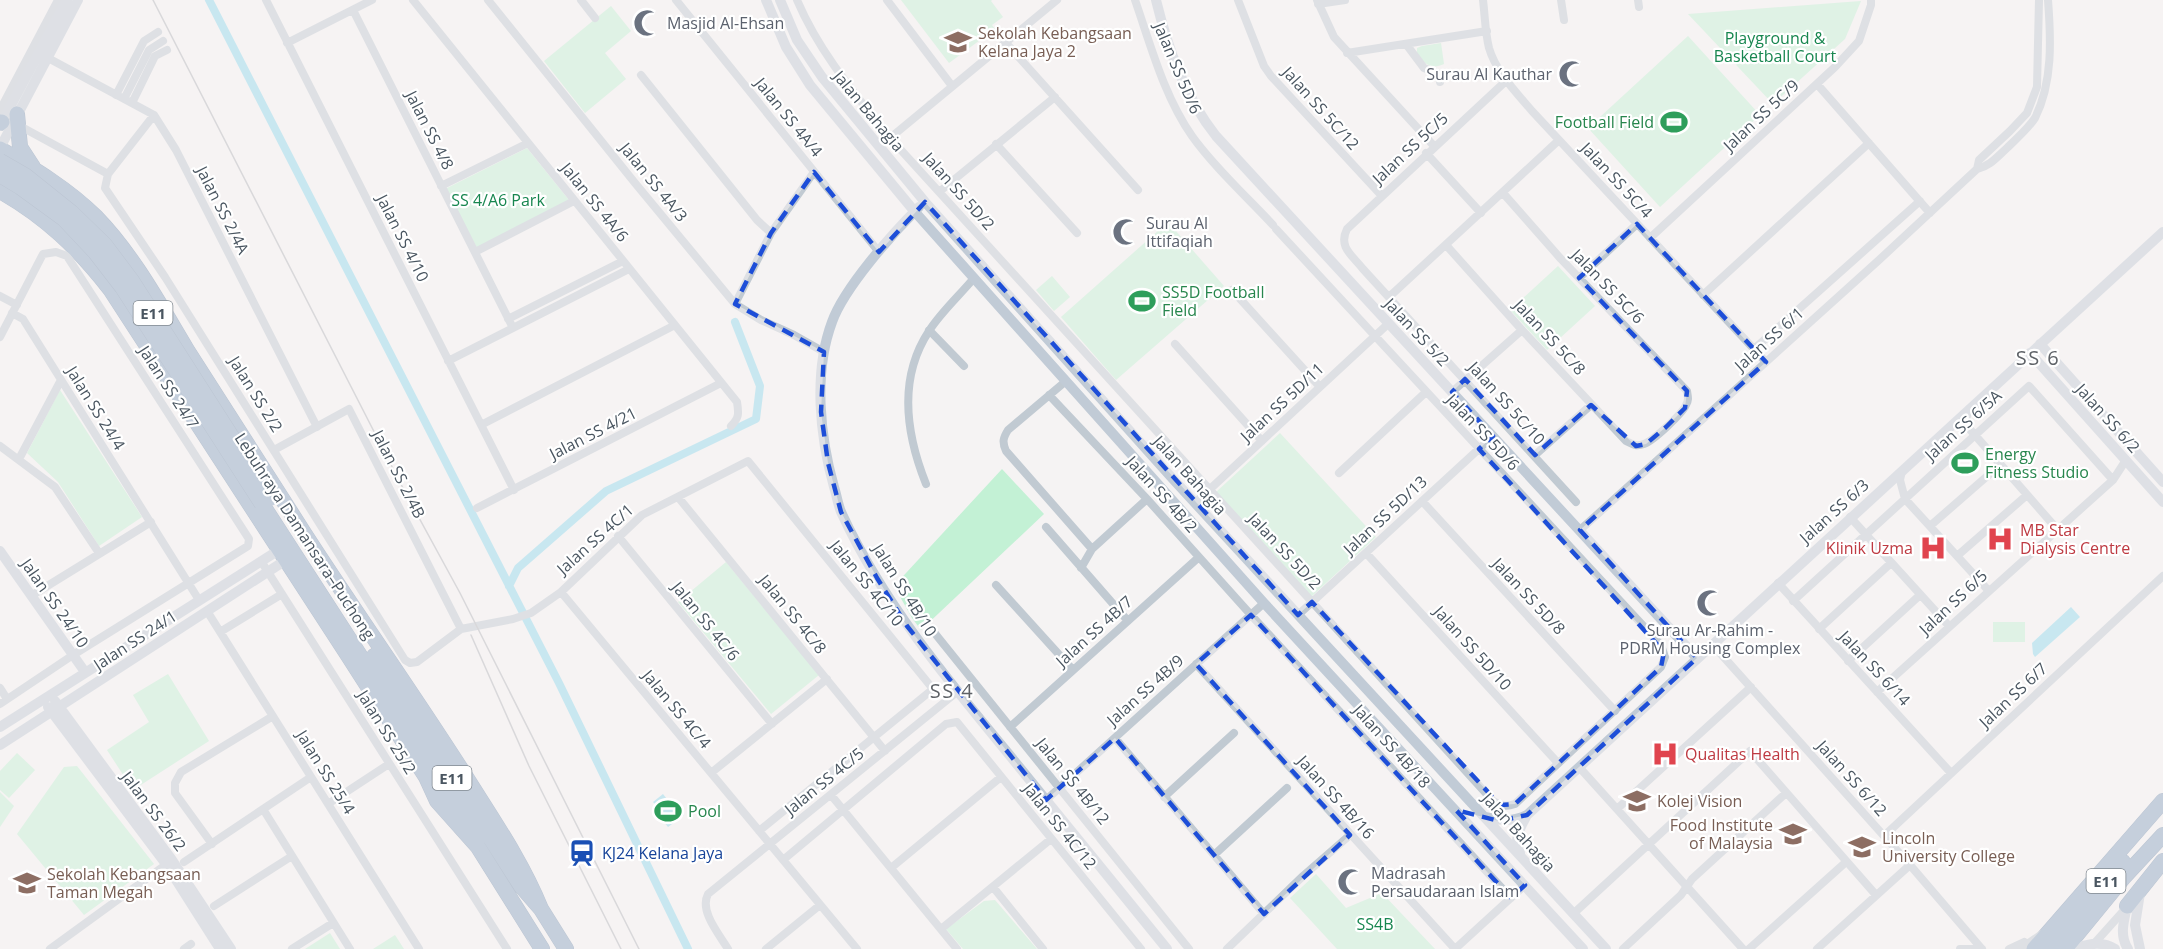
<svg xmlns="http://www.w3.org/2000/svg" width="2163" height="949" viewBox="0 0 2163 949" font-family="'Open Sans',sans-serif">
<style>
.green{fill:#c3f1d5}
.water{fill:#90daee}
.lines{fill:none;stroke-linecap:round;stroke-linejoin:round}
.canal{stroke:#90daee;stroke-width:8}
.highway-casing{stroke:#7690ad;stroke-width:16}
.street{stroke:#c1cad2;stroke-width:8}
.secondary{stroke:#c1cbd6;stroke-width:10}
.highway{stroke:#8ba5c1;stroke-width:15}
.tram{stroke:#b5b8bd;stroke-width:1.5}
.highway-bridge-casing{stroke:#7690ad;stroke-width:16;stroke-linecap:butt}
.highway-bridge{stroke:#8ba5c1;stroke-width:15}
.marked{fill:none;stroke:#1d4ed8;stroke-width:4.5;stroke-dasharray:12 8;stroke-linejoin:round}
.labels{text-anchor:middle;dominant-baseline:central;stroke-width:4.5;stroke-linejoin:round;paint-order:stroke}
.shield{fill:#fff;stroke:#808990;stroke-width:1.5}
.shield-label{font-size:15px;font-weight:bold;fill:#4a5661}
.worship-label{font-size:16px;fill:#5b616d;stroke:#fff;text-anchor:start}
.education-label{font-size:16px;fill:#785e54;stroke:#fff;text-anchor:start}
.park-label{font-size:16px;fill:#17864f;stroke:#fff}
.street-label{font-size:16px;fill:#4a5661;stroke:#fff}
.leisure-label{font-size:16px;fill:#27864d;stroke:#fff;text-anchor:start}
.health-label{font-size:16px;fill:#be3a42;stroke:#fff;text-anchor:start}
.transit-label{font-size:16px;fill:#164399;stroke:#fff;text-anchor:start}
.quarter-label{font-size:20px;letter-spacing:1.5px;fill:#5f6368;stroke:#fff}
</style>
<rect width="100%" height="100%" fill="#f5f3f3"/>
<path class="green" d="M901,0h91l-1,1 12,16 -11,8 3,4 -46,34z
M1861,1l-16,38 -72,65 -85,-90z
M611,6l20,25 -26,22 21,26 -41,34 -41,-52z
M1688,36l72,79 -100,92 -72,-79z
M1441,43l3,21c-13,6 -19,0 -27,-10v-6l5,-2z
M527,148l42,52 -92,48 -32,-59z
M1168,222l56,64 -108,94 -55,-63z
M1558,266l37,40 -48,44 -37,-40z
M1052,276l18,21 -16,14 -18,-21z
M60,390l82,127 -43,29 -41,-64 -31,-29z
M1280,433l96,104 -65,60 -96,-104z
M1002,469l42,45 -123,116 -9,-12 -18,-32z
M726,562l93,113 -48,39 -93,-112z
M1993,622h32v20h-32z
M168,674l41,67 -76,49 -26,-40 42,-28 -16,-27z
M17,753l18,17 -26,28 -9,-8v-19z
M77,766l77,98 -70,51 -67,-81 47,-67z
M0,792l14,14 -14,21z
M1316,874l30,34 36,-15 53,56h-98l-47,-51z
M995,900l42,49h-74l-17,-20 38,-28z
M330,933l10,16h-35z
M395,935l9,14h-31z"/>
<path class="water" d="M2071,607l9,10 -45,40 -2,-3 -1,-11z
M663,794l14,18 3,-2 4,5 -16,12 -4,-5 3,-3 -14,-17z"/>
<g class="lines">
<path class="canal" d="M209,0l350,683 129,266
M509,586l9,-18 88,-77 150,-72 4,-33 -25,-64"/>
<defs>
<path id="highway" d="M17,114l3,33 13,20
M0,123l2,-1
M0,149c34,20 68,40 96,68 37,38 64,88 91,133 39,61 78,122 117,183 53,82 110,162 162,244 27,43 56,85 75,132
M0,191c46,26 78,57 110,98l237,365 79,123 11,24 41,46
M262,504l201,311 15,32 64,102
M374,656l147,230 20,23 25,40
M2127,906l36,-45
M2034,949l129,-148
M2050,949l73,-87
M2065,949l59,-72 39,-42"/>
</defs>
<use href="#highway" class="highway-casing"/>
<path class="street" d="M266,0l248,490
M413,0l324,402c2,12 2,16 -6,24
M488,0l147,183 100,121 26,16 33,15 30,17
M581,0l14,18
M676,0l203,252
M797,0c22,52 58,94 93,138l603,663c8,5 13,6 22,3l146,-137 4,-10 -4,-12 -385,-416
M887,0l65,86
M1135,0c16,46 29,96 57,136 22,31 55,61 81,89
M1238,0l26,66 7,10 110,119
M1317,0l17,37 100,109
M1483,0c2,16 2,32 6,48 7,24 27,44 43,63l234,251
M1561,0l3,20
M1638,0l1,7
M1318,4l27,-4
M353,10l160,318
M287,43l85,-43
M1006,43l132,147
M1406,44l18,24 15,6 1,8
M1347,53l140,-22
M48,58l106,57 22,35 141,277
M641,75l116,145 14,13
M1507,80l-160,149c-9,18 5,26 16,40l213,233
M1817,84l113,129
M116,95l28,-54 14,-9
M124,99l25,-49 14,-9
M132,103l23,-47 12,-6
M0,110l58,-110
M154,115l-46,59 -3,14 60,89 240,383 5,3 7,-1 44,-33 52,-10 18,-6 30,-21 81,-77 106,-54 185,228 -174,142
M18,125l90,49
M890,138l167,-138
M996,144l81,89
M1426,153l55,60
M1977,169l2,-9 31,-29 17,-18 10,-26 2,-87
M441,186l87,-43
M939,192l116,-95
M1650,238l185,-171 24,-26 12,-36v-5
M1446,245l76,85 104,111c6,3 10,6 18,3 9,-3 38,-30 42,-39 3,-5 2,-8 1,-14l-126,-132 -58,-66
M475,252l99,-51
M1579,278l58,-54
M1232,290l88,97
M1703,295l166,-152
M0,296l17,9
M1389,297l170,-157
M735,304l36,-71 43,-61
M12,313l11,6 176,281
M508,319l115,-58
M929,330l35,36
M0,337l43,-83 13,-2 11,4 182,283 -1,7 -175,109 -73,49
M1175,344l87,97
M1754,349l166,-148
M448,361l181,-92
M1066,381l-58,49c-5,8 -6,12 -2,21l86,98
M1452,392l70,-62
M1049,395l98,104 104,116 260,283
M1969,409l-3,11 1,6 90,103
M481,425l194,-100
M0,446l55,41 44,66
M274,450l75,-41 112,220
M1535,455l56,-50
M19,459l42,-79
M1902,471l-2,9 5,19 83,91
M1339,473l87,-81
M926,484c-20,-50 -28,-106 3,-153 12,-19 31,-36 45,-53
M678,497l207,254
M1422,501l193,210
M1195,503l194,-180
M477,508l244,-125
M1850,517l99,109
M1930,526l70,-61
M1046,527l82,94
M1580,530l299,-270 98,-91c13,-3 20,-12 30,-21 9,-9 21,-19 28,-30 18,-36 16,-79 13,-118
M618,536l154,188
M1366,553l192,210
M1957,556l70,-61
M261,561l246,388
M1081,568l11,-19 55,-50
M1778,583l173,190
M996,585l77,85
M561,592l296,357
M31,596l120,-74
M1793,601l236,-215 84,94
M207,611l212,338
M1298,615l195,-179
M1819,629l72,-66
M933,631l256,318
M220,632l62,-38
M1712,644l198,221 72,84
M1848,661l72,-66
M1196,664l259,285
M0,688l7,11
M1877,692l236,-212 13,-20
M1010,727l189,-170
M1115,738l149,176
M1579,767l164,182
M711,773l116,-94
M831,795l126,154
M1164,797l70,-64
M1046,800l218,-197
M328,804l61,-40
M263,809l87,140
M1617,809l134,-122
M1884,836l279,-260
M212,844l-37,-51v-10l6,-11 92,-56
M1214,855l73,-67
M783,860l163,-136 11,-2 184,227
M184,862l127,-85
M891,868l110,-91
M993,887l50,62
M214,906l78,-50
M1573,914l177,-163 126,144
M941,929l110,-90
M2092,946l35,-39
M50,949l121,-88
M184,949l7,-5
M292,949l41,-26
M728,949c-9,-15 -29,-38 -20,-55l249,-202
M766,949l54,-44
M1227,949l76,-73 47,-41
M1455,949l70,-64
M1623,949l58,-54 11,-16 94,-86
M1749,949l97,-87
M1817,949l93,-84
M1960,949h22
M2009,949l15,-7
M2020,949l22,-15"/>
<path class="secondary" d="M766,0l20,47 24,38 105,127 349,391 319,346
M780,0l17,40 25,37 103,125 247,276 434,471
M1156,0c12,49 29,97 60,136l481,522
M0,126l67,-126
M0,148l78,-148
M919,207c-27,27 -75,81 -87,115 -19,51 -12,115 2,165 3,9 4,19 8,27 41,88 103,163 165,238 53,65 106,131 160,197
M2040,344l123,138
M2030,353l133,149
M0,551l85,121
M55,701l117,159 59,89
M48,707l118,157 54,85
M0,727l279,-177
M0,745l286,-185
M1486,817c15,4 27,5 41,-2l636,-583
M1520,853c-7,-14 0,-25 7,-38
M2140,893l-5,32 5,24
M2127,906c-3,15 -8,29 1,43
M2077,948c13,-5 26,-7 38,1"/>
<use href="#highway" class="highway"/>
<path class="tram" d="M153,0l253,494 54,99 179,356
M471,635l58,131 92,183"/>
<defs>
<path id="highway-bridge" d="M0,161l26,15 45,36 34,33 27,36 139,217
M0,175l20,12 44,32 31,33 27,35 140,217"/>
</defs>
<use href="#highway-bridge" class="highway-bridge-casing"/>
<use href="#highway-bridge" class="highway-bridge"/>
</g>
<path d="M0 0H2163V949H0ZM814,172l65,80 46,-50 373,413 14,-13 188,203 15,-1 130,-122 16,-15 3,-15 -185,-203 14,-13 -41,-44 13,-13 70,76 56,-50 45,41 10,-2 20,-17 19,-19 2,-17 -108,-113 58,-54 129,138 -186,168 117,128 -170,157 -28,6 -43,-11 69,75 -14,13 -260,-283 -55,49 154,171 -86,79 -149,-176 -69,62 -139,-174 -30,-48 -36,-66 -13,-49 -7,-51 3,-60 -89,-48 36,-71z" fill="#f5f3f3" fill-opacity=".55" fill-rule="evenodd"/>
<path class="marked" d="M814,172l65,80 46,-50 373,413 14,-13 188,203 15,-1 130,-122 16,-15 3,-15 -185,-203 14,-13 -41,-44 13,-13 70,76 56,-50 45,41 10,-2 20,-17 19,-19 2,-17 -108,-113 58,-54 129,138 -186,168 117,128 -170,157 -28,6 -43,-11 69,75 -14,13 -260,-283 -55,49 154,171 -86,79 -149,-176 -69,62 -139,-174 -30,-48 -36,-66 -13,-49 -7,-51 3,-60 -89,-48 36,-71z"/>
<defs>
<symbol id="mosque-bare" viewBox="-9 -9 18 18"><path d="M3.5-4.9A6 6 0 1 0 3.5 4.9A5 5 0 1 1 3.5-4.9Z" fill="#6b7280" stroke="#fff" stroke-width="2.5" paint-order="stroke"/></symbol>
<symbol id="school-bare" viewBox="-9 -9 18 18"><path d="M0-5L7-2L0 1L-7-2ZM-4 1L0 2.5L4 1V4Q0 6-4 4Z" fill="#8d6e63" stroke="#fff" stroke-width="2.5" paint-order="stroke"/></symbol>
<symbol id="stadium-bare" viewBox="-9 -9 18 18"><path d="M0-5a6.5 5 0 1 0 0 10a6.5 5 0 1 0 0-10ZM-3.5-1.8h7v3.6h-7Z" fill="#2e9e5b" stroke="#fff" stroke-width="2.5" paint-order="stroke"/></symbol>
<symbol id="hospital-bare" viewBox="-9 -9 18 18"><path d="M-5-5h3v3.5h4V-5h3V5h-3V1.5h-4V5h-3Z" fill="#e0444e" stroke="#fff" stroke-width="2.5" paint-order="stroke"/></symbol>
<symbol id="university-bare" viewBox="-9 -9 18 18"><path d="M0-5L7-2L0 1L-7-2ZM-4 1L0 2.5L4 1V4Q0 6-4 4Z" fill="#8d6e63" stroke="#fff" stroke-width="2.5" paint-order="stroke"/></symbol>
<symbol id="station-bare" viewBox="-9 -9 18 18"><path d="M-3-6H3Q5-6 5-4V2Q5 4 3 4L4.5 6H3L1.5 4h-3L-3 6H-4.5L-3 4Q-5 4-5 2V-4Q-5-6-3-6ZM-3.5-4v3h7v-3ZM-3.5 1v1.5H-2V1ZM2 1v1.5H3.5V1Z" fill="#1a4fb4" stroke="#fff" stroke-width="2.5" paint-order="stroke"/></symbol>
</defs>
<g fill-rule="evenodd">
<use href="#mosque-bare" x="628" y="4" width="38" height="38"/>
<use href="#school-bare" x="939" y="23" width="38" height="38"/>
<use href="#mosque-bare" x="1553" y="55" width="38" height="38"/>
<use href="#stadium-bare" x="1655" y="103" width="38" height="38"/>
<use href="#mosque-bare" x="1107" y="213" width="38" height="38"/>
<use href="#stadium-bare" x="1123" y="282" width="38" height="38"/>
<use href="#stadium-bare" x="1946" y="444" width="38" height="38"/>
<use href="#hospital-bare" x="1981" y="520" width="38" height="38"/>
<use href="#hospital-bare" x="1914" y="529" width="38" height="38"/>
<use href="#mosque-bare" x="1691" y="584" width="38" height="38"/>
<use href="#hospital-bare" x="1646" y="735" width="38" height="38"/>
<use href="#university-bare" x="1618" y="782" width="38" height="38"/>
<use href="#stadium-bare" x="649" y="792" width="38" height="38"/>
<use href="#university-bare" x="1774" y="815" width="38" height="38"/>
<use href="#university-bare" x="1843" y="828" width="38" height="38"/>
<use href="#station-bare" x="563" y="834" width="38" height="38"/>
<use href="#mosque-bare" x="1332" y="863" width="38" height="38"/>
<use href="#school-bare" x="8" y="864" width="38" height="38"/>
</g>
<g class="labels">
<g class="shield">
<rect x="133.5" y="301" width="39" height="24" rx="4.5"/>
<rect x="432.5" y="766" width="39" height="24" rx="4.5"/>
<rect x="2086.5" y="869" width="39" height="24" rx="4.5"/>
</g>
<g class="shield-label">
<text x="153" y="313">E11</text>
<text x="452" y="778">E11</text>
<text x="2106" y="881">E11</text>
</g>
<g class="worship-label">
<text x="667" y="23">Masjid Al-Ehsan</text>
<text x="1552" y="74" text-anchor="end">Surau Al Kauthar</text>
<text x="1146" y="223">Surau Al<tspan x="1146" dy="18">Ittifaqiah</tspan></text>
<text x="1710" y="630" text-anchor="middle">Surau Ar-Rahim -<tspan x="1710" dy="18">PDRM Housing Complex</tspan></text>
<text x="1371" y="873">Madrasah<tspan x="1371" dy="18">Persaudaraan Islam</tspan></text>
</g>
<g class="education-label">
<text x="978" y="33">Sekolah Kebangsaan<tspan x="978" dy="18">Kelana Jaya 2</tspan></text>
<text x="1657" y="801">Kolej Vision</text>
<text x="1773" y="825" text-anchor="end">Food Institute<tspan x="1773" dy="18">of Malaysia</tspan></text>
<text x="1882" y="838">Lincoln<tspan x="1882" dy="18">University College</tspan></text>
<text x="47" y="874">Sekolah Kebangsaan<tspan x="47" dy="18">Taman Megah</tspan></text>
</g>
<g class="park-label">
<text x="1775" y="38">Playground &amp;<tspan x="1775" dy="18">Basketball Court</tspan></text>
<text x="498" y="200">SS 4/A6 Park</text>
<text x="1375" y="924">SS4B</text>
</g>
<g class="street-label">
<text transform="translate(1178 68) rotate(67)">Jalan SS 5D/6</text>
<text transform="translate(1321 108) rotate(48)">Jalan SS 5C/12</text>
<text transform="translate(869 111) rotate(50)">Jalan Bahagia</text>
<text transform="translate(1761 115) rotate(-43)">Jalan SS 5C/9</text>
<text transform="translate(789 117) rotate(51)">Jalan SS 4A/4</text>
<text transform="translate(430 130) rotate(63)">Jalan SS 4/8</text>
<text transform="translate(1410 148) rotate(-43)">Jalan SS 5C/5</text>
<text transform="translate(1617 180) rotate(47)">Jalan SS 5C/4</text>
<text transform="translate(654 182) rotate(51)">Jalan SS 4A/3</text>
<text transform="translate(959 191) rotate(48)">Jalan SS 5D/2</text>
<text transform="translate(595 202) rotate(51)">Jalan SS 4A/6</text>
<text transform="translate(223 210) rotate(63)">Jalan SS 2/4A</text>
<text transform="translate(403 238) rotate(63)">Jalan SS 4/10</text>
<text transform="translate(1608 286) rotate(46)">Jalan SS 5C/6</text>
<text transform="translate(1417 332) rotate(47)">Jalan SS 5/2</text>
<text transform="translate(1550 337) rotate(47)">Jalan SS 5C/8</text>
<text transform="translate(1769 339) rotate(-42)">Jalan SS 6/1</text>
<text transform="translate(169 387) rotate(57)">Jalan SS 24/7</text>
<text transform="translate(256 394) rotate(58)">Jalan SS 2/2</text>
<text transform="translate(1282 402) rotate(-43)">Jalan SS 5D/11</text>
<text transform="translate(1507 403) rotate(48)">Jalan SS 5C/10</text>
<text transform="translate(96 408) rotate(58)">Jalan SS 24/4</text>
<text transform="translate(2108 418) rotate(48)">Jalan SS 6/2</text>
<text transform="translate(1963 425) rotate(-42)">Jalan SS 6/5A</text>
<text transform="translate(1483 432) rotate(47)">Jalan SS 5D/6</text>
<text transform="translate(593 433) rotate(-27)">Jalan SS 4/21</text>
<text transform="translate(399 474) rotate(63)">Jalan SS 2/4B</text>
<text transform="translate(1190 475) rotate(48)">Jalan Bahagia</text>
<text transform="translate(1162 494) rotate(48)">Jalan SS 4B/2</text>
<text transform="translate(1834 511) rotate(-42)">Jalan SS 6/3</text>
<text transform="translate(1385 515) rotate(-43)">Jalan SS 5D/13</text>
<text transform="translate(305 536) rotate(57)">Lebuhraya Damansara–Puchong</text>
<text transform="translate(595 539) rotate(-42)">Jalan SS 4C/1</text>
<text transform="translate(1285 551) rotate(47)">Jalan SS 5D/2</text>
<text transform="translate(867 583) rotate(51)">Jalan SS 4C/10</text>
<text transform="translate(905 590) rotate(58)">Jalan SS 4B/10</text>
<text transform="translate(1529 596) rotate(47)">Jalan SS 5D/8</text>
<text transform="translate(1953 602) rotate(-43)">Jalan SS 6/5</text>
<text transform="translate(55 603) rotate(55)">Jalan SS 24/10</text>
<text transform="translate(793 614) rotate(51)">Jalan SS 4C/8</text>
<text transform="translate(706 621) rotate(51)">Jalan SS 4C/6</text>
<text transform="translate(1094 631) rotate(-42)">Jalan SS 4B/7</text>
<text transform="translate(135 640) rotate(-33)">Jalan SS 24/1</text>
<text transform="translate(1473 648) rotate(48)">Jalan SS 5D/10</text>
<text transform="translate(1875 668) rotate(47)">Jalan SS 6/14</text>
<text transform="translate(1145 690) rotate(-42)">Jalan SS 4B/9</text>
<text transform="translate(2013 695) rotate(-43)">Jalan SS 6/7</text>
<text transform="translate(677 709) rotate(50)">Jalan SS 4C/4</text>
<text transform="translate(387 732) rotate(58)">Jalan SS 25/2</text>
<text transform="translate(1392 746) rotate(48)">Jalan SS 4B/18</text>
<text transform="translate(326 772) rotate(58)">Jalan SS 25/4</text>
<text transform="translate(1852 778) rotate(48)">Jalan SS 6/12</text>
<text transform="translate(824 781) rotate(-39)">Jalan SS 4C/5</text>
<text transform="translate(1073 781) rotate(51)">Jalan SS 4B/12</text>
<text transform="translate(1336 797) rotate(48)">Jalan SS 4B/16</text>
<text transform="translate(154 811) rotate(53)">Jalan SS 26/2</text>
<text transform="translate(1060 826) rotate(51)">Jalan SS 4C/12</text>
<text transform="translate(1519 832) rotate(48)">Jalan Bahagia</text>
</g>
<g class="leisure-label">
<text x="1654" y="122" text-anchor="end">Football Field</text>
<text x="1162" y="292">SS5D Football<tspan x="1162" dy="18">Field</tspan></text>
<text x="1985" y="454">Energy<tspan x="1985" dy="18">Fitness Studio</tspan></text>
<text x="688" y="811">Pool</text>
</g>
<g class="health-label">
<text x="2020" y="530">MB Star<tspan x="2020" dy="18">Dialysis Centre</tspan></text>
<text x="1913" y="548" text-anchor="end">Klinik Uzma</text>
<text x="1685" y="754">Qualitas Health</text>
</g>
<g class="transit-label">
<text x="602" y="853">KJ24 Kelana Jaya</text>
</g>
<g class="quarter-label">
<text x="2038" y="357">SS 6</text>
<text x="952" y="690">SS 4</text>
</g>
</g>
</svg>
